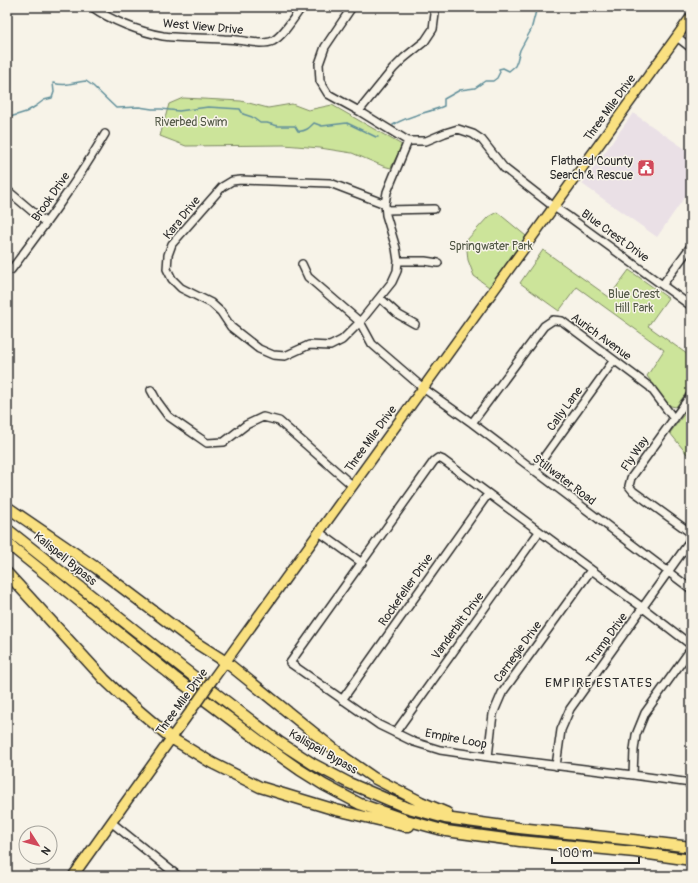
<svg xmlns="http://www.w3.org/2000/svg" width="698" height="883" viewBox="0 0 698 883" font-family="Pangolin,sans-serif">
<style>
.built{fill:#eae0e6}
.park{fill:#cce49a;stroke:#7c8862}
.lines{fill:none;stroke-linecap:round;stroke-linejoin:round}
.stream{stroke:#618f9a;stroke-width:1.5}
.minor-casing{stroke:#2b2b2b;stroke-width:10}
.major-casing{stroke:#2b2b2b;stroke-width:12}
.highway-casing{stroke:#2b2b2b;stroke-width:13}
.minor{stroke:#f7f3e8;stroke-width:7}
.major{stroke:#fae181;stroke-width:9}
.highway{stroke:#fae181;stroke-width:10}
.major-bridge-casing{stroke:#2b2b2b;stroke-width:12;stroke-linecap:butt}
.major-bridge{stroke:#fae181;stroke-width:9}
.labels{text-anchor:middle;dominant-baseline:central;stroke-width:3;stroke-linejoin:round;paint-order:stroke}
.street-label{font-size:12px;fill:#2b2b2b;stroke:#f7f3e8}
.park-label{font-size:12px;fill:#535947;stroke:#f7f3e8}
.poi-label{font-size:12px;fill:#2b2b2b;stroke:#f7f3e8;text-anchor:end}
.neighbourhood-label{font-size:13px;letter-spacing:1px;fill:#2b2b2b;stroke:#f7f3e8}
</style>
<rect width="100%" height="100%" fill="#f7f3e8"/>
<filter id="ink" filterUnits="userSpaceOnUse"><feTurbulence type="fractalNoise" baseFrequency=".025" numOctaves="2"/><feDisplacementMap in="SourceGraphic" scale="8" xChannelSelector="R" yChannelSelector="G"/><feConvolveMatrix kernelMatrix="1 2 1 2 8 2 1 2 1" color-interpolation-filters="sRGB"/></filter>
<g filter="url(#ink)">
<path class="built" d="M633,113l58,40v35l-34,49 -75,-53z"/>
<path class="park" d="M183,98l58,3 27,7 24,-4 16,6 24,-5 70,40 -11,23 -8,-2 -31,-13 -32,-5 -36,-3 -98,1 -26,-10 9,-32z
M497,212l29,24 -37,51 -15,-11 -6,-16 -2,-19 22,-24z
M543,250l66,47 20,-27 39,28 -20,28 43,31v29l-15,21 -5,-1 -4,-3 -20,-27 17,-26 -87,-63 -18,24 -39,-28z
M691,405v54l-21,-26z"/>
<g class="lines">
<path class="stream" d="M7,118l19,-6 10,-6 8,-6 8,-2 2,-6 -1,-9c15,4 19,-1 33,-2l7,5 23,22 23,-1 13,2h9l18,2 29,-4 32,2 3,5 9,3 8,6h7l11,3h17l3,5c7,1 11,-3 16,-8l8,3 25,-3 29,14h2
M393,125c16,-10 35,-12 51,-19v-7l16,-9 15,-2 10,-7h8l4,-3 3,-6 -1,-3 4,-1 6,3 6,-5 2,-5 3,-11 11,-20 6,-23"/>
<defs>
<path id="minor" d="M92,7c18,13 48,25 71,29 20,3 40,1 61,3 12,0 24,3 36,4 5,0 9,0 13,-2 11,-6 21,-24 29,-34
M352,7l-27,40 -6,17 1,17 8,13 31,17 49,30h18l19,-8 13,-4 15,5 9,6 22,28 50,39 15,10 122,89
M677,37l14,11
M359,111l34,-42 11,-11 21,-17 8,-12 2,-15 -2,-7
M7,190l39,33
M385,204l-55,-21 -89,-3 -9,1 -10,6 -50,57 -4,11 -1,14 5,10 9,9 30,15 10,9 10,15 28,22 14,6 12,1 24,-11 21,1 12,-6 18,-18 32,-40 5,-11 1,-10 -2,-13 -10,-33 -1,-11 2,-12 21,-51
M386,210l48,-1
M398,261h27l13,2
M302,264l6,13 52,45 12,22 51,44 49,35 219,166
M11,270c33,-44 66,-88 94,-136
M663,284l28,-38
M380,298l19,17 16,9
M151,390l6,11 11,15 23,16 16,11 17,-1 22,-17 17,-8 16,4 74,65
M472,423l72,-97 9,-6 9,1 88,66 24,32
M534,471l80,-111
M319,532l43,31
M691,645l-48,-37 -200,-148 -5,-2 -4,3 -144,202 89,62 35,17 26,8 48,7 145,18 58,8
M342,700l146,-206
M395,733l144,-201
M488,757l5,-43 9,-21 89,-123
M556,766l5,-36 9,-21 118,-165 2,-7 -2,-6 -55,-40 -4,-5 2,-8 60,-83
M633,775l1,-25 2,-15 9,-22 46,-64
M111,822l67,54"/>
<path id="major" d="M213,679l478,-662
M73,876l122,-171"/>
<path id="highway" d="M7,507l88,60 98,74 33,21 119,96 29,20 47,24 26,11
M7,529l177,140 95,73 34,22 36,19 56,24 40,11 74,10 114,12 58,7
M7,543l167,134 99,74 27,19 24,15 36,19 46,16 40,11 74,10 115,11 56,8
M7,573l97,106 20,19 47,40 41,25 48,24 76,23 68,16h5"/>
</defs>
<use href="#minor" class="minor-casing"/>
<use href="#major" class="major-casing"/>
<use href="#highway" class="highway-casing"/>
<use href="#minor" class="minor"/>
<use href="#major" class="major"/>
<use href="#highway" class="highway"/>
<defs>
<path id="major-bridge" d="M195,705l18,-26"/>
</defs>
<use href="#major-bridge" class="major-bridge-casing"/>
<use href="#major-bridge" class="major-bridge"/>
</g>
</g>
<defs>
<symbol id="civic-square" viewBox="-11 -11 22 22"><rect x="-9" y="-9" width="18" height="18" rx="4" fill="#d1495b" stroke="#f7f3e8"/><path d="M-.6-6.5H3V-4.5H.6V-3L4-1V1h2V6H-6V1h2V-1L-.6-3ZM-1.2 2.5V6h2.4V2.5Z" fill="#fff"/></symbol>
</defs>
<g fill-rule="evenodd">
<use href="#civic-square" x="636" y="158" width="20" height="20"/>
</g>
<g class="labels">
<g class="street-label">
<text transform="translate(203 27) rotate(5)">West View Drive</text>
<text transform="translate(610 108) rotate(-54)">Three Mile Drive</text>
<text transform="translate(51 197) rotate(-55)">Brook Drive</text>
<text transform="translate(182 218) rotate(-51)">Kara Drive</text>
<text transform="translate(615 236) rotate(36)">Blue Crest Drive</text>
<text transform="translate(601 337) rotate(36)">Aurich Avenue</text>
<text transform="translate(565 409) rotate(-54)">Cally Lane</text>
<text transform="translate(371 439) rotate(-54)">Three Mile Drive</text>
<text transform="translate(635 454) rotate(-56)">Fly Way</text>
<text transform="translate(564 480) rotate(37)">Stillwater Road</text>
<text transform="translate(65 559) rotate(39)">Kalispell Bypass</text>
<text transform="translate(406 590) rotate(-55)">Rockefeller Drive</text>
<text transform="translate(458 626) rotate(-54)">Vanderbilt Drive</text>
<text transform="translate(607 639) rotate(-54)">Trump Drive</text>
<text transform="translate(518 652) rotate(-54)">Carnegie Drive</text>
<text transform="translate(182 702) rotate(-54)">Three Mile Drive</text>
<text transform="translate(456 739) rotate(11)">Empire Loop</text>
<text transform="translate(323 752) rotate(30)">Kalispell Bypass</text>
</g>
<g class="park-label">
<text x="191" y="122">Riverbed Swim</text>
<text x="491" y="246">Springwater Park</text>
<text x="634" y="294">Blue Crest<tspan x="634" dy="14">Hill Park</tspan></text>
</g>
<g class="poi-label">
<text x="633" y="161">Flathead County<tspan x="633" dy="14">Search &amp; Rescue</tspan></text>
</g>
<g class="neighbourhood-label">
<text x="599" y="683">EMPIRE ESTATES</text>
</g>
</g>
<rect width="698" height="883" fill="none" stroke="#f7f3e8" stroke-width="24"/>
<rect x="12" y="12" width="674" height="859" fill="none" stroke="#2b2b2b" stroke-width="1.5" filter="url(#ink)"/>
<g transform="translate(38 845) rotate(126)"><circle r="19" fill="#f7f3e8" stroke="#a5a39c"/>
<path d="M0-3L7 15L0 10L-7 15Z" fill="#d1495b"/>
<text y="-6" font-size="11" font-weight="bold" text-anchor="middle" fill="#2b2b2b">N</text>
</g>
<path d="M552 857v6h87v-6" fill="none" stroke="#2b2b2b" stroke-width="2"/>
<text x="558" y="857" font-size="12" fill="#2b2b2b" stroke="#f7f3e8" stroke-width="3" paint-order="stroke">100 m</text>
</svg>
